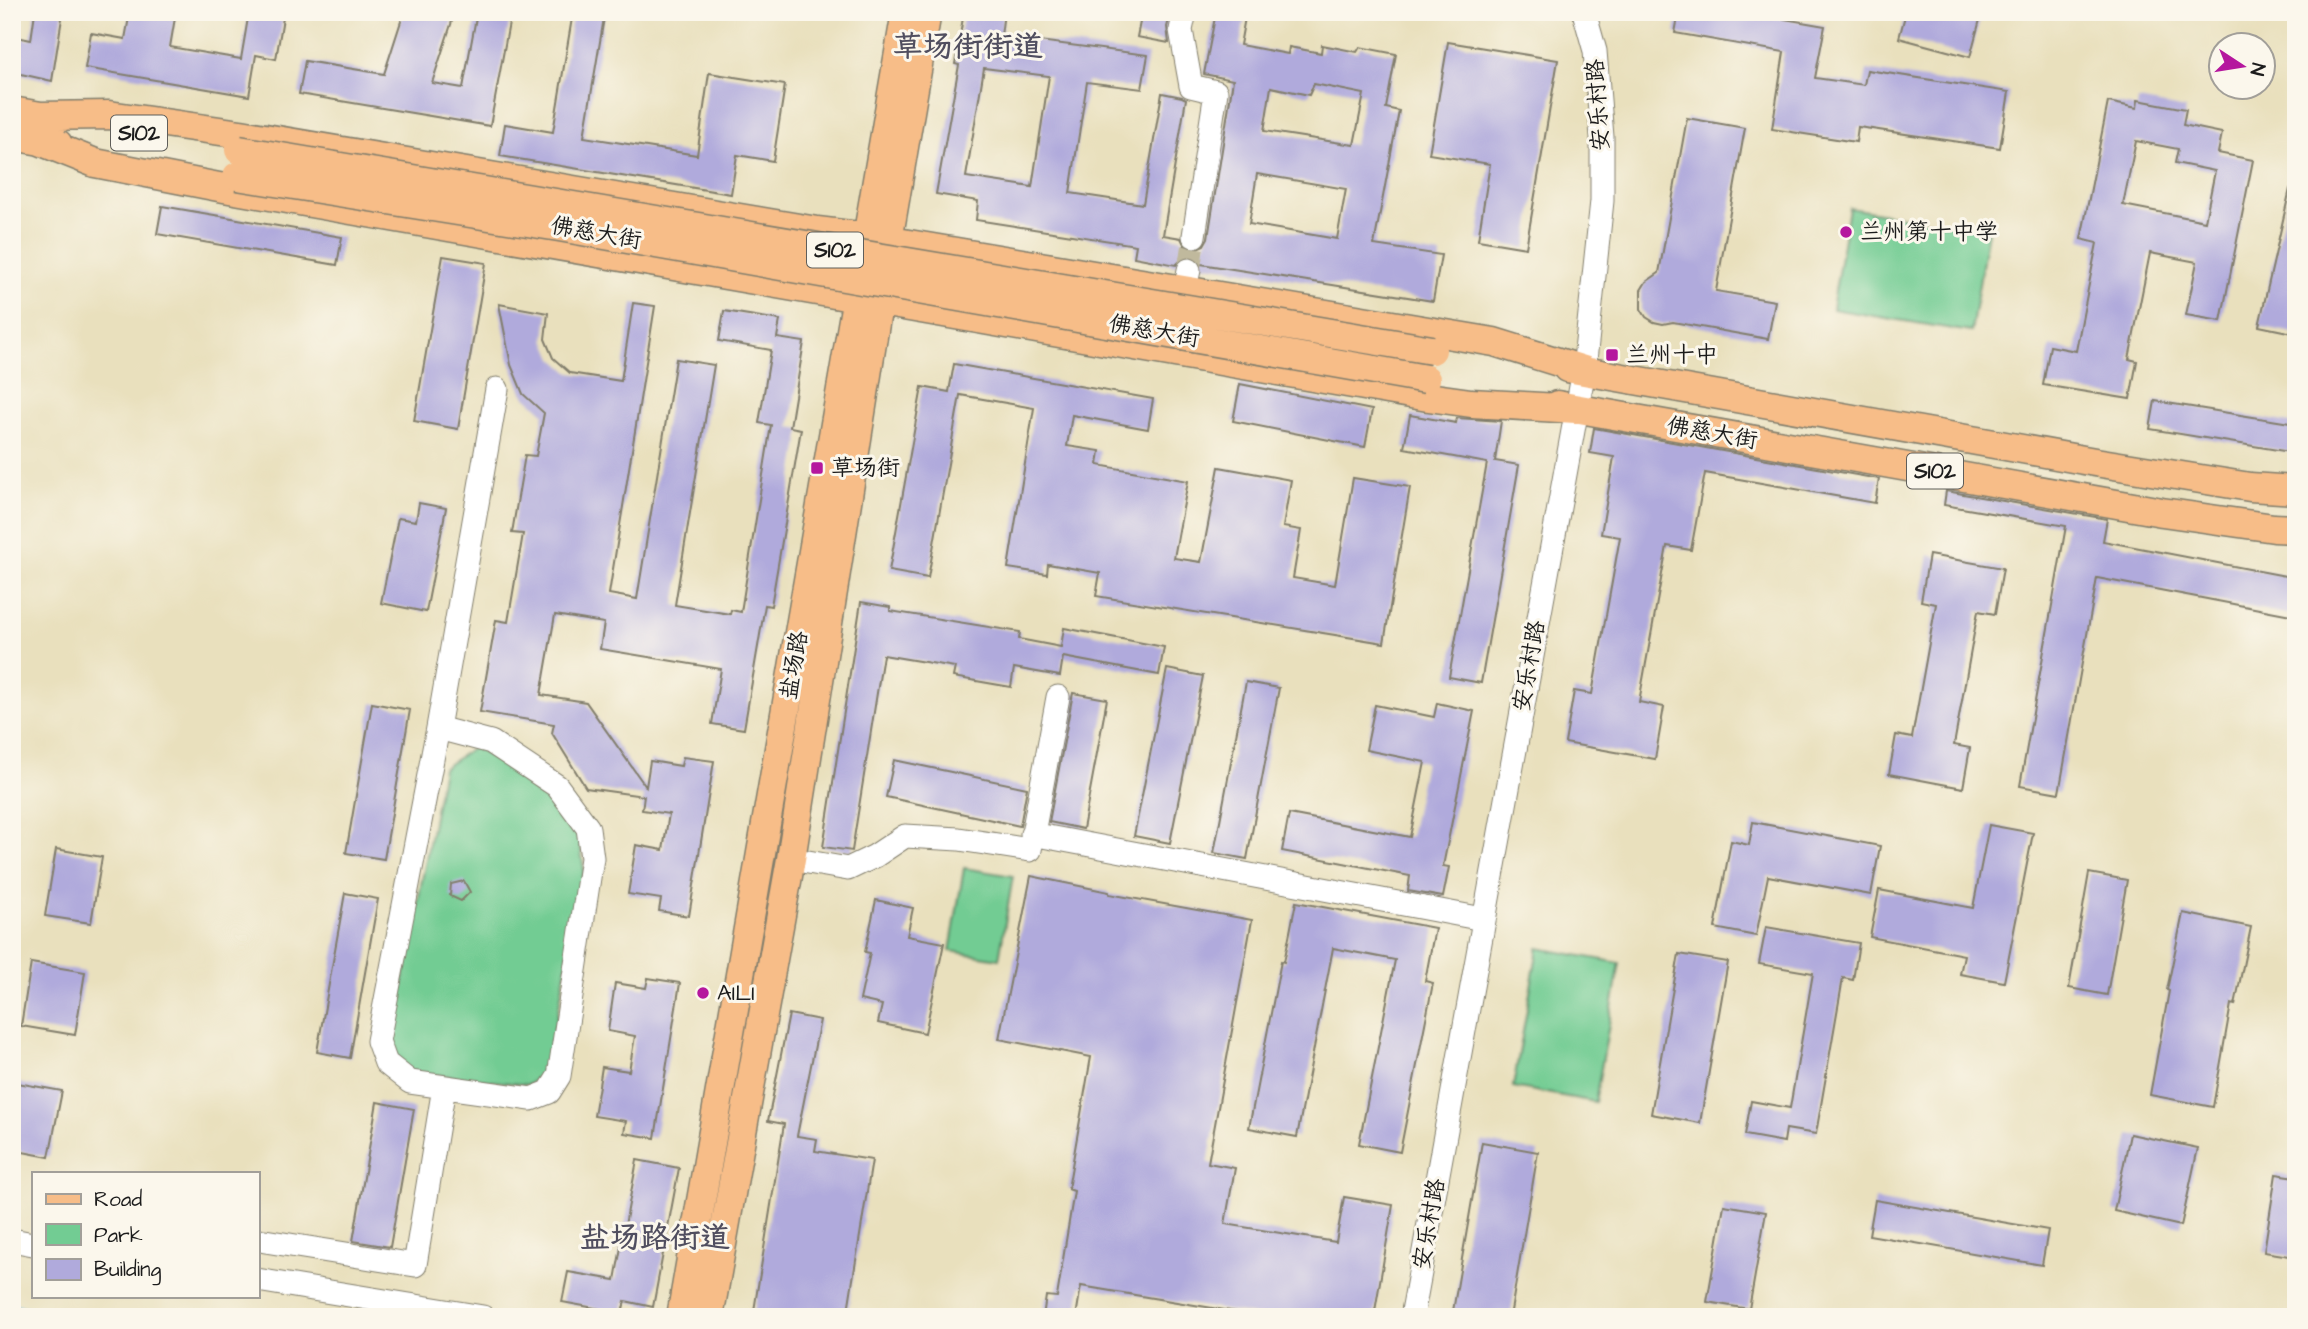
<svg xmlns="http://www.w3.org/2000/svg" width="2308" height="1329" viewBox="0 0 2308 1329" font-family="'Architects Daughter','LXGW WenKai TC',sans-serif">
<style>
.green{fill:#72cc93;stroke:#477458;stroke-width:2}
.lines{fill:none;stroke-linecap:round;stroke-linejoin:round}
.stream{stroke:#69c1e6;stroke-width:5}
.building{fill:#b0aadc;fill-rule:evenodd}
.minor-tunnel{stroke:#c0b99d;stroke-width:23;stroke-dasharray:23 11;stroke-linecap:butt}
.minor-casing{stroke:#827e6c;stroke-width:25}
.major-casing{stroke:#827e6c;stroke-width:31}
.minor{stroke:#fff;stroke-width:23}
.major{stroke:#f7bd88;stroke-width:28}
.major-bridge-casing{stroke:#827e6c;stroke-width:31;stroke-linecap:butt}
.major-bridge{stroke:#f7bd88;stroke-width:28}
.poi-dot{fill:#b5179e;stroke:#fbf7ec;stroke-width:2.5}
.labels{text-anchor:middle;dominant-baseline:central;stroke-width:6;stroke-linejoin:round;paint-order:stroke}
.shield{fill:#fbf7ec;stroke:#5f5e5a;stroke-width:2}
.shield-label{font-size:21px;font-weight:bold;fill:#1c1c1c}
.street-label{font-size:23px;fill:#1c1c1c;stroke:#fbf7ec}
.poi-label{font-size:23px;fill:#1c1c1c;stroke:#fbf7ec;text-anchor:start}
.district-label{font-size:30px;font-weight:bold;fill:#504e5f;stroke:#fbf7ec}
</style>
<rect width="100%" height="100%" fill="#fbf7ec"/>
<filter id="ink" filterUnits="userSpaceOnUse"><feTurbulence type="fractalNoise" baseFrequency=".0143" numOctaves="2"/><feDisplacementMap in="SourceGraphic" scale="14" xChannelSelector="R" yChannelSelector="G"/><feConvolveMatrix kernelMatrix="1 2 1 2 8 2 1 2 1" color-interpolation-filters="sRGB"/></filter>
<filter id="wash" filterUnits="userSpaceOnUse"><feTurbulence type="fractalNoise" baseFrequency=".00686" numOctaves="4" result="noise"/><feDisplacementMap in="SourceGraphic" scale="28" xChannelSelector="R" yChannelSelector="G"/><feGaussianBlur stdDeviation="1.57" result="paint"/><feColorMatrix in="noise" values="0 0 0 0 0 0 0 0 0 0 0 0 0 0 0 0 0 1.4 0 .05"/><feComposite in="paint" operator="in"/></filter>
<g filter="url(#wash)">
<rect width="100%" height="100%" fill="#e9e0bd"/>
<path class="green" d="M1849,208l139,23 -17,101 -139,-23z
M474,747l63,38 42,51 5,34 -36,196 -19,19 -119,-13 -11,-10 -7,-21 51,-273z
M964,868l49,8 -14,83 -49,-8z
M1538,948l82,15 -25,139 -82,-15z"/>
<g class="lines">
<path class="stream" d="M12,1306l58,11"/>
</g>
<g id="blocks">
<path class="building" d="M35,12h28l-11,69 -40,-9v-36l19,4z
M130,12h46l-6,35 71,12 8,-47h35l-8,47 -20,-4 -7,41 -164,-28 6,-35 34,6z
M404,12h51l-23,71 31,5 14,-76h34l-21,114 -191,-32 6,-33 79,13z
M573,12h32l-21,125 113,18 12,-82 76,12 -12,76 -36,-6 -6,39 -231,-38 5,-32 48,8z
M964,12h40l-3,24 147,19 -6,34 -55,-7 -17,111 73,11 19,-111 20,4 4,2 -23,136 18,3 4,8 8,4 11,-5 4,-7 25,-158 -29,-6 12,-62h30l-6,33 48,9 1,-7 32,6 1,-8 35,7 3,-5 36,7 -10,54 13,3 -25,134 67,10 -8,46 -232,-37 -10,-8 -7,1 -8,8 -42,-8 2,-12 -160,-25 2,-19 -42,-7 23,-129 -4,-1zM984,68l65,8 -17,111 -66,-10zM1314,84l50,10 -10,51 -90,-14 7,-44 38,8zM1257,174l89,15 -9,50 -88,-15z
M1142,12h29l-4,15 2,16 -32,-6z
M1679,12h64l82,14 -10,52 49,7 3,-15 142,22 -9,56 -142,-21 -2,15 -84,-13 12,-77 -109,-19z
M1906,12h76l-12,45 -71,-19z
M1448,42l110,18 -32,188 -48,-8 12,-76 -61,-10z
M2138,100l48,9 -3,16 39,8 -4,20 35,7 -32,161 -35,-6 11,-53 -47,-9 -21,106 8,2 -7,38 -87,-14 7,-39 26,5 21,-108 -16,-4 27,-137 29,6zM2136,141l42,8 -3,14 40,8 -10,50 -82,-16z
M1687,118l58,10 -29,163 59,10 -7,38 -95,-17 -10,2 -9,-2 -8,-5 -5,-8v-19l5,-8 13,-9z
M2290,189l6,1v129l-3,14 -34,-7z
M162,206l180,31 -5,28 -180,-31z
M443,256l43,7 -28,166 -44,-8z
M633,303l22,3 -46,288 28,5 39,-240 38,6 -39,240 55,9 1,-4 10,2 30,-187 -12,-2 12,-73 -52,-9 5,-30 56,9 -3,18 27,4 -14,85 11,2 -30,177 -6,-1 -21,124 -32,-5 9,-55 -121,-20 4,-26 -49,-8 -14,80 45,7 60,85 4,-26 31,5 2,-9 31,4 -25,155 -30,-5 2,-12 -33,-5 8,-49 27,5 6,-36 -27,-4 2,-14 -58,-8 -34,-55 2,-9 -74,-12 16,-92 12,2 15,-88 -11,-1 13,-78 11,1 8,-43 -21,-19 -12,-29 -12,-61 49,9 -3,26 8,19 17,15 51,8z
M954,364l199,35 -5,30 -76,-14 -5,31 33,5 -2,14 90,16 -14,77 27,4 18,-95 72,13 -8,47 18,3 -8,48 42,7 18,-107 57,9 -26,156 -288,-47 4,-23 -52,-9 -1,10 -39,-6 26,-160 -74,-13 -32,183 -39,-7 33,-184 27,5z
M1240,384l132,26 -7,37 -132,-26z
M2155,401l141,23v29l-146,-24z
M1410,415l46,8 1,-5 44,3 -6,40 24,4 -38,218 -32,-6 38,-214 -83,-15z
M1594,428l285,51 -4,24 -170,-30 -14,77 -24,-4 -28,156 25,5 -9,52 -90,-16 9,-52 18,3 28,-157 -19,-3 13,-77 -24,-4z
M1946,491l161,28 -4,22 193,37v38l-199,-38 -38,215 -39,-7 46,-260 -122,-21z
M419,503l27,5 -20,104 -45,-9 17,-85 18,3z
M1929,555l74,13 -8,46 -17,-3 -24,134 16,3 -7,40 -74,-14 7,-39 16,3 24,-134 -15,-3z
M861,602l29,5v4l130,21 -1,7 42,8 3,-19 100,19 -5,28 -96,-18 -3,19 -46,-8 -3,19 -58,-10 2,-10 -72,-12 -31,196 -29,-4z
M1167,669l36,7 -33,167 -36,-7z
M1246,682l33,6 -32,171 -33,-6z
M1073,693l34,6 -24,130 -34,-7z
M372,703l38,7 -26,149 -38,-6z
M1437,703l37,8 -31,155 6,1 -6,30 -35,-6 2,-15 -128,-25 7,-37 121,23 15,-75 -59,-12 9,-45 59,12z
M894,760l133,28 -7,38 -134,-29z
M1753,822l127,24 -9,49 -103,-19 -12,60 -41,-8 16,-87 18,4z
M1989,825l44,8 -29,149 -44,-8 4,-19 -94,-18 9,-47 94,18z
M56,849l46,8 -11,66 -46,-7z
M2089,873l38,7 -20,115 -38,-7z
M1031,876l78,16v2l143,26 -44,243 27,5 -10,56 111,18 8,-45 49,8 -19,112h-108l-185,-31 -5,31h-33l3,-21 11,1 17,-106 -6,-2 23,-132 -92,-18z
M464,881l6,11 -9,9 -11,-5 1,-12z
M345,893l33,6 -28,159 -33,-6z
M876,900l37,8 -6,28 37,7 -19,90 -47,-10 4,-18 -22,-5 10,-47 -5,-1z
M1296,902l139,26 -10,53 8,2 -33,169 -41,-8 36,-184 -62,-12 -36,189 -48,-9 32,-167 3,1z
M2183,913l68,14 -16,78 -4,-1 -18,103 -63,-12 19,-104 -2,-1z
M1766,927l93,16 -6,37 -10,-2 -27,156 -30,-5 -2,13 -39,-7 6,-34 39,7 23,-135 -54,-9z
M1679,954l49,8 -28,161 -49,-9z
M31,963l54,9 -10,63 -54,-9z
M648,978l32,5 -25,155 -31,-5 2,-12 -32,-5 8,-49 27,4 6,-35 -27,-5 7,-48 31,5z
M789,1014l31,6 -23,116 20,3 -2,12 57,9 -25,157h-94l31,-193 -16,-3z
M12,1082l50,9 -13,66 -37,-7z
M377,1102l37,7 -24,138 -37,-6z
M2130,1134l68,14 -17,78 -67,-15z
M1482,1142l56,10 -28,165h-58z
M637,1160l42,8 -26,139 -28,-6 -3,12 -60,-11 6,-30 47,8z
M2276,1174l20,3v80l-32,-5z
M1875,1200l173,30 -6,35 -173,-30z
M1724,1205l42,7 -17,97 -42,-7z"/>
</g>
</g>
<g filter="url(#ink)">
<use href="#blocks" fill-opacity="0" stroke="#827e6c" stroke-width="2"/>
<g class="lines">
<path class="minor-tunnel" d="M1189,270l5,-34"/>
<defs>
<path id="minor" d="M1185,12l-4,18 10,56 25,6 -22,144
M1185,289l4,-19
M438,728l53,14 66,44 31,42 4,30 -33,218 -10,16 -18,7 -121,-17 -24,-19 -8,-22 60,-313 59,-339
M1032,834l451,85
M791,859l57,10 27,-13 30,-20 54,3 71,11 28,-153
M12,1240l21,4
M265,1241l150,24 29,-178
M257,1280l226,37
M1412,1317l172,-947 18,-169v-64l-7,-86 -11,-39"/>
<path id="major" d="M12,111l46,8
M39,116l70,-1 132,19 576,97 50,6 627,105 90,28
M12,136l46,8
M40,141l55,22 129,25 1204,209 43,6 105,6
M1567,368l528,94 155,25 46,3
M1557,405l605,107 112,16 22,1
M681,1317l225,-1305
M709,1317l82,-458 97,-618 39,-229"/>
</defs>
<use href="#minor" class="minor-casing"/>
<use href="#major" class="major-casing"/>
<use href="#minor" class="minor"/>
<use href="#major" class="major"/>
<defs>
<path id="major-bridge" d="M239,150l1193,200
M237,176l322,51 867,152"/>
</defs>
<use href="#major-bridge" class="major-bridge-casing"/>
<use href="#major-bridge" class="major-bridge"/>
</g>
</g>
<g class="poi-dot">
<circle cx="1846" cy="232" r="7"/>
<rect x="1605" y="348" width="14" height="14" rx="3.5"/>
<rect x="810" y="461" width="14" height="14" rx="3.5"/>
<circle cx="703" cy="993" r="7"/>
</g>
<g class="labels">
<g class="shield">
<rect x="111" y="115.5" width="56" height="35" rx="5"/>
<rect x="807" y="232.5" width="56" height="35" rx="5"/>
<rect x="1907" y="453.5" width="56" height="35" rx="5"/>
</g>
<g class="shield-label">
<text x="139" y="133">S102</text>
<text x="835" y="250">S102</text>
<text x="1935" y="471">S102</text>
</g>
<g class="street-label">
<text transform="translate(1598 105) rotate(-94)">安乐村路</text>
<text transform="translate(596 233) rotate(10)">佛慈大街</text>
<text transform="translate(1154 331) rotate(10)">佛慈大街</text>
<text transform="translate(1712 433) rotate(10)">佛慈大街</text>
<text transform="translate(794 665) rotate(-80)">盐场路</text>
<text transform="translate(1529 666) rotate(-80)">安乐村路</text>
<text transform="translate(1429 1224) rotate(-80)">安乐村路</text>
</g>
<g class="poi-label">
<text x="1860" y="232">兰州第十中学</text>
<text x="1626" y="355">兰州十中</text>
<text x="831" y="468">草场街</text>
<text x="717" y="993">AILI</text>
</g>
<g class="district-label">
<text x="968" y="47">草场街街道</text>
<text x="655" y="1238">盐场路街道</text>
</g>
</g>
<rect width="2308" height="1329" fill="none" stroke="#fbf7ec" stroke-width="42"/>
<rect x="32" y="1172" width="228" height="126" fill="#fbf7ec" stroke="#a29f99" stroke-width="2"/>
<rect x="46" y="1194" width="35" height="10" fill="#f7bd88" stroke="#a29f99" stroke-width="2"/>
<text x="94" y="1206" font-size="21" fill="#1c1c1c">Road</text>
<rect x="46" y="1224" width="35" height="21" fill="#72cc93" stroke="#a29f99" stroke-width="2"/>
<text x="94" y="1242" font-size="21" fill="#1c1c1c">Park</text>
<rect x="46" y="1259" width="35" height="21" fill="#b0aadc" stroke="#a29f99" stroke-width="2"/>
<text x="94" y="1276" font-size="21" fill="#1c1c1c">Building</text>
<g transform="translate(2242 66) rotate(102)"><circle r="33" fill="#fbf7ec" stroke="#a29f99" stroke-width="2"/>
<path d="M0-5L12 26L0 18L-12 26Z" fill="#b5179e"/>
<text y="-10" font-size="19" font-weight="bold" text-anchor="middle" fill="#1c1c1c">N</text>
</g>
</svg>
